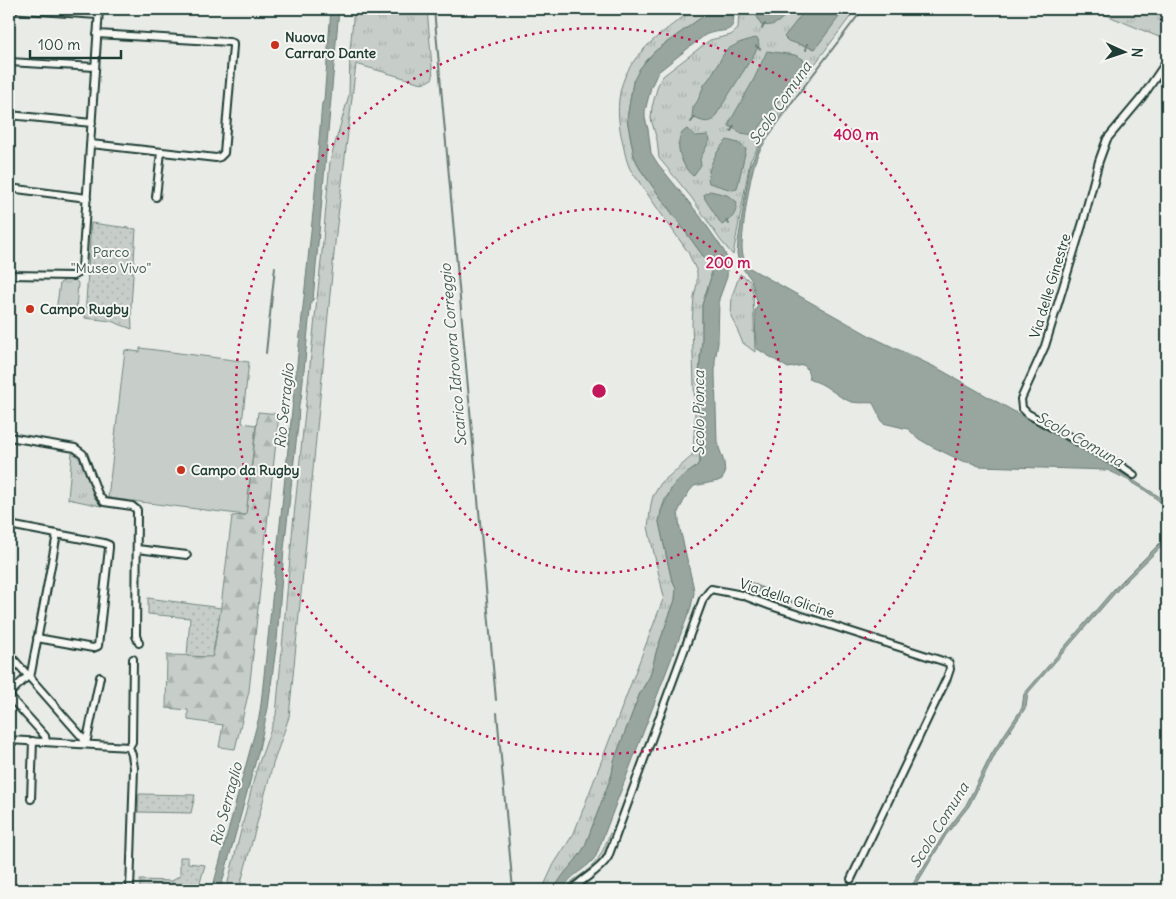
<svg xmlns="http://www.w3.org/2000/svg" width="1176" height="899" viewBox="0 0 1176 899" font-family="Delius,sans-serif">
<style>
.grass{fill:url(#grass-tufts);stroke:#73867e}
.forest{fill:url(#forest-firs);stroke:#73867e}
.park{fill:url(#park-dots);stroke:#73867e}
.pitch{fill:#c7cec9;stroke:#73867e}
.water{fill:#99a6a0;stroke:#687c75}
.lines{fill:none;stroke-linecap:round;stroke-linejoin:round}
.stream{stroke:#687c75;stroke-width:2}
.minor-casing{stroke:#1f3d34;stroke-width:10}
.minor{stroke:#f6f6f2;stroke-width:6}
.ring{fill:none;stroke:#c2185b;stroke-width:2.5;stroke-dasharray:2.5 5}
.poi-dot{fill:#c8321e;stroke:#f6f6f2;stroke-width:2}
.labels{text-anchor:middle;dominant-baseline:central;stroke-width:4;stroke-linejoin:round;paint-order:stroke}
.poi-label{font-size:14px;font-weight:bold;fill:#1f3d34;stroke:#f6f6f2;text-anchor:start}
.park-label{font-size:14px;fill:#415a52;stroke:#f6f6f2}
.street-label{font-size:14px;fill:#1f3d34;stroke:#f6f6f2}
.water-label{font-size:15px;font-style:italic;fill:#445c54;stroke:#f6f6f2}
.centre{fill:#c2185b;stroke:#f6f6f2;stroke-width:2.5}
.ring-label{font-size:15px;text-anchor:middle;font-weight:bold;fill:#c2185b;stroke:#f6f6f2;stroke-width:4;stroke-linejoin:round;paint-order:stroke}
</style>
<defs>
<pattern id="grass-tufts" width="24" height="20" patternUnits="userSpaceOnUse" patternTransform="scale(1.25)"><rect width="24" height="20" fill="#c7cec9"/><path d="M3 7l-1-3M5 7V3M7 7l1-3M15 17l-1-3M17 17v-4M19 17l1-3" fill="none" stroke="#aab2ad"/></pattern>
<pattern id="forest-firs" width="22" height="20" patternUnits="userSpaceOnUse" patternTransform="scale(1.25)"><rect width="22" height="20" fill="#c7cec9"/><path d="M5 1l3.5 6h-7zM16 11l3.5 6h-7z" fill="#aab2ad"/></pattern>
<pattern id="park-dots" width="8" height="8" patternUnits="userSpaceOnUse" patternTransform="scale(1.25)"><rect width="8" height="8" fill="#c7cec9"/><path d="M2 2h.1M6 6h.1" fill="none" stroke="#aab2ad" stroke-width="1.8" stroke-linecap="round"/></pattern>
</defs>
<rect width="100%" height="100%" fill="#e9ebe7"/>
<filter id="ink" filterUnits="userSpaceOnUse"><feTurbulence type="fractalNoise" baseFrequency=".02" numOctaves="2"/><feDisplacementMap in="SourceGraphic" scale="10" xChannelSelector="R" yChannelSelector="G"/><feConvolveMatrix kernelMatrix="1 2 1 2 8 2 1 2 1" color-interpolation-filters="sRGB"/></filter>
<g filter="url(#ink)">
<path class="grass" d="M354,9h73l6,69 -8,5 -7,-1 -62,-18 -20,169 -47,484 -16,47 -34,126h-13l30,-119 20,-56 17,-190 29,-273 8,-91 19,-66 1,-45z
M694,9h14l-6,8 -47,34 -10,10 -12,21 -6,37 7,37 6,13 71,98v10l-9,28v34l-3,35 1,87 -4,6 -17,12 -14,20 -4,12 -2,11 12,55 5,11 -1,12 -18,49 -7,27 -10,17 -26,68 -2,13 -27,72 -5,9 -24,31 -2,4h-12l12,-26 20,-31 90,-236 -16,-70 3,-23 2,-8 8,-13 30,-26 2,-5 2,-35 -3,-94 2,-26 3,-13v-12l-9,-20 -58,-83c-5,-11 -6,-22 -9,-34 -13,-67 25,-91 73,-126z
M739,9h117l-56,75 -37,54 -13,23 -17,94 -12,-14 -30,-44 -32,-39 -2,-18 -6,-21 1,-12 6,-22 5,-9 47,-36 21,-5 7,-6z
M1092,9h75v30l-1,1z
M740,274l10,7 3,12 2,59 -12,-9 -12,-27 1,-20z
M65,280h10l3,3 -2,28 -2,3 -15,-1 -3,-2 4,-28z
M72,453c14,4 18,42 29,53l-33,-7z
M610,833l6,2 -13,28 -33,27h-5c6,-11 17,-14 26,-23 10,-9 14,-22 19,-34z"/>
<path class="forest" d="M258,412l21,2 -30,277 -14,58 -16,-2 4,-22 -35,-5v-10l-22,-2 1,-53 46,1 8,-50 11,-90 14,-1z"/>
<path class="park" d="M91,223l45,6 -5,78 1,22 -21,-8 -26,-3z
M148,598l73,10 -9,49 -25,-1 3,-38 -42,-4z
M139,794l56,1 -4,18 -53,-1z
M180,857h8v6l17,2 -7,25h-58v-10l33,1 2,-3 5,-2z"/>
<path class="pitch" d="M140,348l109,14 -7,61 14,2 -10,90 -138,-17 17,-148 15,2z"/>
<path class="water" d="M331,9h8l-26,291 -2,1 -10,99 -2,4 -1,21 -14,124 -7,91 -9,68 -9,41 -39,141h-8l47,-173 2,-13 53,-501 8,-100 2,-2z
M708,9h25c4,29 -10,18 -28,26l-47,37 -7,15 -6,24v7l3,11 3,24 7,11 42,52 24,35 4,10 -1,16 -8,22 -1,44 -3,17v15l2,67 7,20 1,12 -3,5 -4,2 -24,5 -6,7 -10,19 2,17 13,56 1,8 -3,14 -95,249c-9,14 -27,18 -33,34h-9c7,-17 23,-28 31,-44l27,-72 2,-13 26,-68 10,-17 7,-27 18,-49 1,-12 -5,-11 -12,-55 2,-11 11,-24 7,-8 17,-12 4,-6 -1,-87 3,-35v-34l9,-28v-10l-71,-98 -6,-13 -7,-37 6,-37 7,-14 15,-17 47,-34z
M756,9h34c-7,10 -15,19 -29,16l-4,-9z
M806,9h39l-30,40 -27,-8 -4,-4z
M754,38l4,1 1,7 -46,74c-7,4 -14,0 -21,-3l1,-9 5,-8 6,-15 7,-9 15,-26 13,-7z
M767,51l28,4 8,4 2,6 -51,70 -13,-2 -12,-7v-3l24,-42z
M788,106h3c-11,15 -24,31 -33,48 -8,17 -16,75 -16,95 1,7 2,13 6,18l124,70 67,32 170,96 54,34 4,4v8c-6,-14 -45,-35 -60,-41l-128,-4 -7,-3 -10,-2 -31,-15 -12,-7 -11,-10 -25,-6 -10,-20c-7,-1 -17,1 -24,-2 -15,-6 -23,-18 -39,-21l-3,-11 -3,-4 -16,3 -32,-20 -1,-37 3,-6 -7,-26 -12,-15 -2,-11 1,-11 12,-77 15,-29z
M687,129l8,7 13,-1 2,5 -10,19 1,6 -8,11c-12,-9 -22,-39 -6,-47z
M727,140l11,3 8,6 -9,40 -5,1 -23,-7c-4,-12 9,-35 18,-43z
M710,191l17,4 10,7c-1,13 -4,16 -15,23l-17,-26 -1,-5z
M1167,534v6l-2,3 -44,43 -93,107 -2,14 -29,44 -28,55 -23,29 -33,55h-4l35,-56 22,-29 26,-52 30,-45 2,-14 90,-105 49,-49z
M747,580l33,17 35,12 1,2 -68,-23 -4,-3v-4z"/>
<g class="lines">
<path class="stream" d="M434,9l62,691
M762,28l3,-4
M756,46l4,3
M806,50l1,-6
M789,106l74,-97
M691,122l4,-5
M731,131l3,-5
M726,220l3,4
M266,353l9,-86
M497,713l16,177"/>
<defs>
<path id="minor" d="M9,9l89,6
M9,62l86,5
M9,115l83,8
M91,144l125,14 4,-1 4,-4 9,-107v-3l-4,-1 -132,-8
M9,188l78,10
M156,197l5,-45
M9,275l64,1 5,-3 4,-5 17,-259
M9,437l66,11 8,6 15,40 6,8 28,4 5,4 -1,126 3,7
M1134,475l-22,-15 -84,-46 -6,-6 -1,-9 24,-53 38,-124 16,-61 8,-22 36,-43 24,-35
M9,525l95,18 5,2v3l-11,98 -5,2 -56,-10
M137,549l50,6
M9,654l74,84 3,6
M9,694l22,-21 26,-139
M9,696l36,40 1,6
M9,740l120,7 3,8 2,13 -4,122
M86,744l14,-67
M129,747l3,-5 1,-83
M31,799l2,-58
M572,890c11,-13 27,-18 36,-33l95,-258 8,-10 31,6 29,11 178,57 1,6 -3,9 -96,201"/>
</defs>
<use href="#minor" class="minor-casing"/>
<use href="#minor" class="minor"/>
</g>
</g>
<g class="ring">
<circle cx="599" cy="391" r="182"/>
<circle cx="599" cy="391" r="363"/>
</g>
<g class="poi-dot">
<circle cx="275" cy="45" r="5"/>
<circle cx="30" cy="309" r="5"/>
<circle cx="181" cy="470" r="5"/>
</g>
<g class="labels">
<g class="poi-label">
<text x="285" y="37">Nuova<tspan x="285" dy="16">Carraro Dante</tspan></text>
<text x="40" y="309">Campo Rugby</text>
<text x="191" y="470">Campo da Rugby</text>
</g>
<g class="park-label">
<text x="111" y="252">Parco<tspan x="111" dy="16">"Museo Vivo"</tspan></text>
</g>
<g class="street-label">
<text transform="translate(1050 286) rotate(-73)">Via delle Ginestre</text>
<text transform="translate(787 598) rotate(18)">Via della Glicine</text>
</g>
<g class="water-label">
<text transform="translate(780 103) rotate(-55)">Scolo Comuna</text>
<text transform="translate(453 355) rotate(-95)">Scarico Idrovora Correggio</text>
<text transform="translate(284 406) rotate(-84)">Rio Serraglio</text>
<text transform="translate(698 413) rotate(-90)">Scolo Pionca</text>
<text transform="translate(1080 439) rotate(29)">Scolo Comuna</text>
<text transform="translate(226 804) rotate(-75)">Rio Serraglio</text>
<text transform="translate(939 825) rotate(-58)">Scolo Comuna</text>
</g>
</g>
<circle cx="599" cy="391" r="8" class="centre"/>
<g class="ring-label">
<text x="856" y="140">400 m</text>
<text x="728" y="268">200 m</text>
</g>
<rect width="1176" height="899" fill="none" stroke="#f6f6f2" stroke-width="30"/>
<rect x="15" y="15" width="1146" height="869" fill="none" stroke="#1f3d34" stroke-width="2" filter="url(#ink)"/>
<g transform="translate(1124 52) rotate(93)" stroke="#f6f6f2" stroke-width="4" paint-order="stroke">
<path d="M0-4L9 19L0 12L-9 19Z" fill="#1f3d34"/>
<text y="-8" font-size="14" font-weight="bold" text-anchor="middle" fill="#1f3d34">N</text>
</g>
<path d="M30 50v8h91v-8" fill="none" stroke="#1f3d34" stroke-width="2.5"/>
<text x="38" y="50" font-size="15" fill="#1f3d34" stroke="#f6f6f2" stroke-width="4" paint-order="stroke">100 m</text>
</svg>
